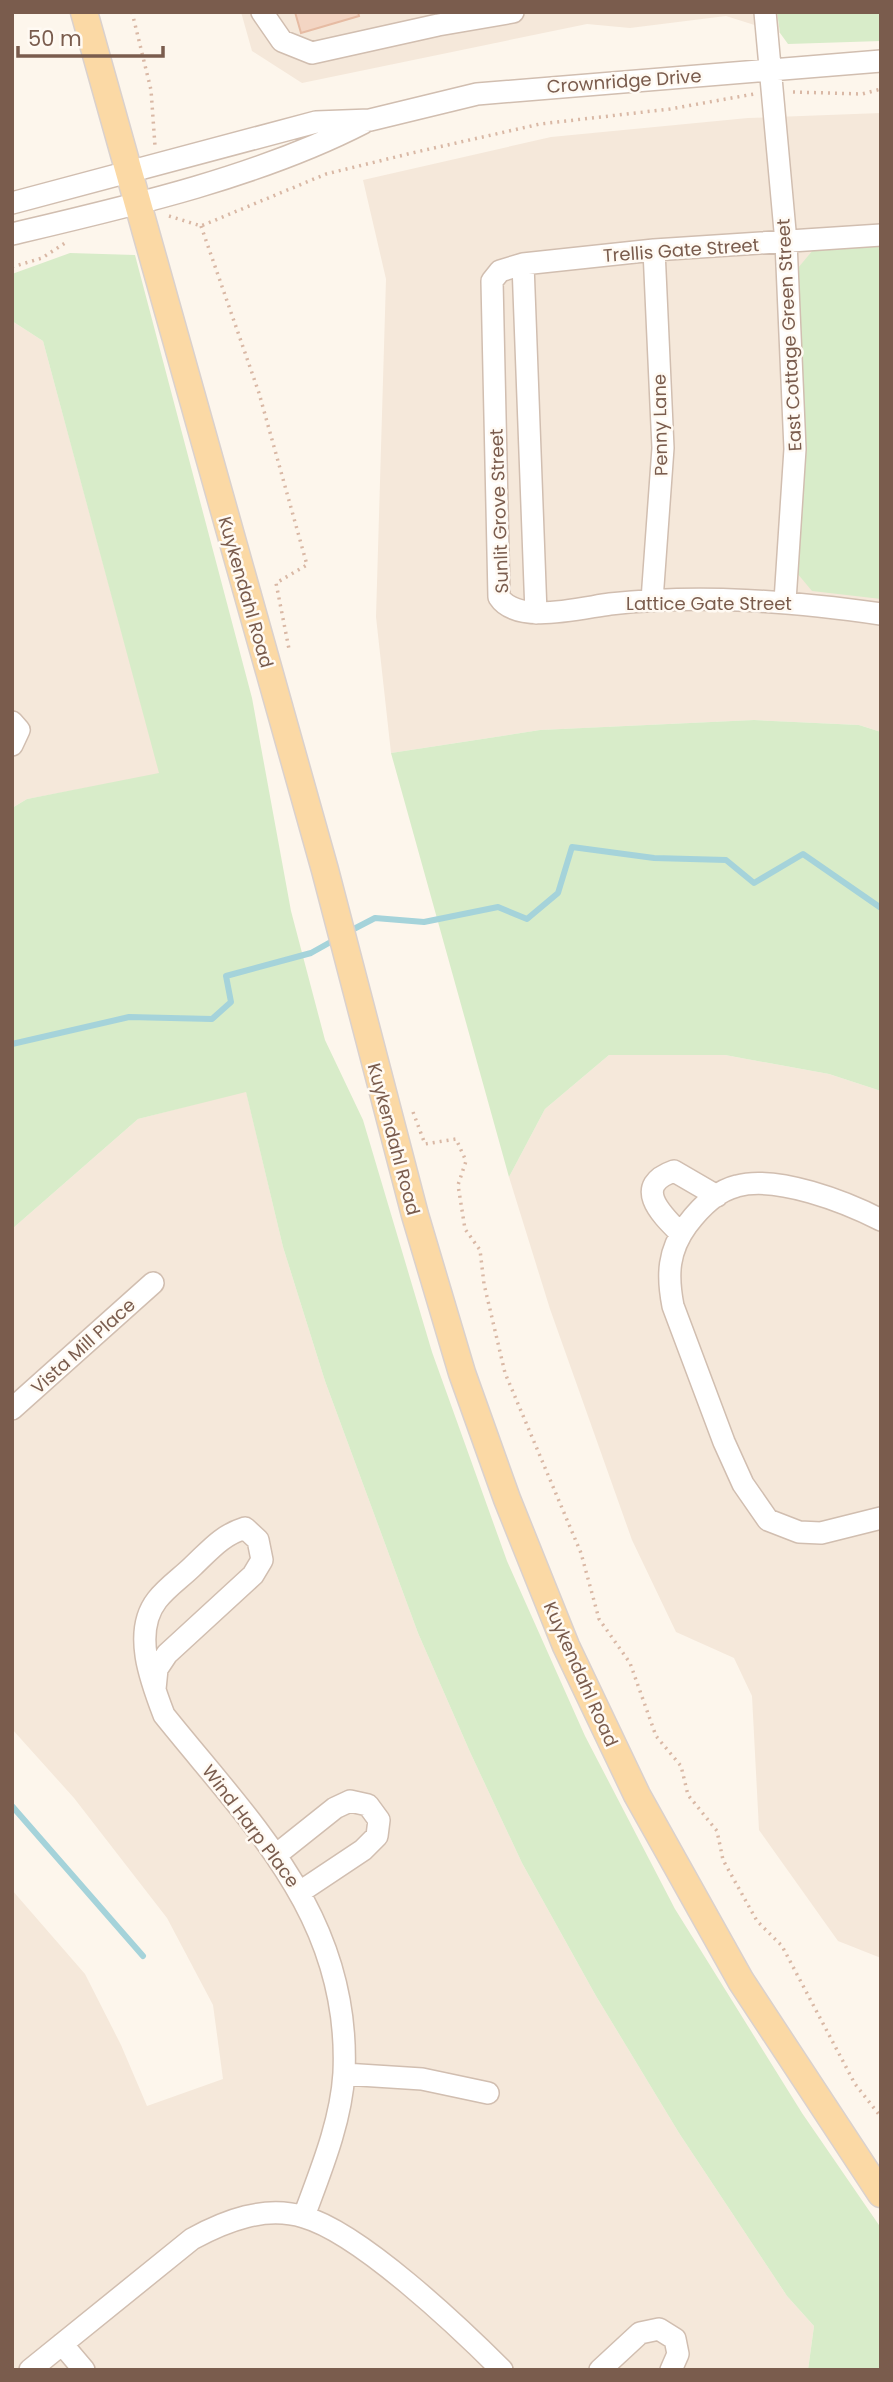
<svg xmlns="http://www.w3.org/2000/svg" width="893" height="2382" viewBox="0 0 893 2382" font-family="Poppins,sans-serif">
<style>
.residential{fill:#f5e8da}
.green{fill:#d8ecc9}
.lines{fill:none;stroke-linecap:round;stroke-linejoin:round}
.stream{stroke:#a5d3da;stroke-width:6}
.building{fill:#f3d5c3;stroke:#e6bba3;stroke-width:2}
.minor-casing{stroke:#d1beb0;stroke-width:24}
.major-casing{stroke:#dad1cd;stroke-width:29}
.path{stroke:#d9b8a5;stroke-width:3.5;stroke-dasharray:2 5;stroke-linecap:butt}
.minor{stroke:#fff;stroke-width:21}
.major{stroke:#fbd9a5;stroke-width:26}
.labels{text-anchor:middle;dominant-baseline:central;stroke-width:5;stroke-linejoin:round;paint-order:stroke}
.street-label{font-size:18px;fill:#7a5c4d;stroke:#fffaf3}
</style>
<rect width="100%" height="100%" fill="#fdf6ec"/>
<path class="residential" d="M241,12h536l3,21 -54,-17 -96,12 -43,-4 -285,59 -50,-32z
M881,113v619l-22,-7 -105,-5 -214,10 -149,23 -15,-136 10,-338 -23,-99 188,-43 197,-19z
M12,321l31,20 117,433 -133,25 -15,9z
M609,1055h116l104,19 52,17v867l-43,-17 -79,-111 -7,-134 -18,-38 -58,-26 -44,-92 -82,-231 -41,-132 36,-68z
M246,1091l37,156 42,134 93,252 52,119 52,111 74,133 83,137 108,163 27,30 -6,44h-796v-480l73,84 36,71 26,61 76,-27 -10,-74 -46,-87 -93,-120 -62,-69v-500l126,-110z"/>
<path class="green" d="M777,12h104v29l-93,3 -8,-11z
M881,244v355l-69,-8 -15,-18 9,-130 -8,-175 15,-18z
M70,253l65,2 117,443 39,213 34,129 38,80 69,232 75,209 78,175 90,173 127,204 79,115v142h-73l6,-44 -27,-30 -108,-163 -83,-137 -74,-133 -52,-111 -52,-119 -93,-252 -42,-134 -37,-155 -108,27 -126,110v-421l15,-9 132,-26 -116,-432 -31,-20v-47z
M754,720l105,5 22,7v359l-52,-17 -104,-19h-116l-64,54 -36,68 -118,-424 149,-23z"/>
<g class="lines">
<path class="stream" d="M348,932l27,-14 49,4 74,-15 29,12 31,-26 14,-46 82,11 72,2 28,23 49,-29 78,54
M12,1044l117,-27 83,2 19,-17 -5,-26 85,-23 25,-14
M12,1806l131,150"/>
</g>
<path class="building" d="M295,12h63l1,4 -58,17z"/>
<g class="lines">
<defs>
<path id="minor" d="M262,12l20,29 30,12 126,-28 75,-13
M765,12l21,230 9,207 -10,152
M12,203l304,-81 54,-2 107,-26 404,-33
M12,234c115,-27 246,-57 351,-111
M881,235l-227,15 -131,14 -23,7 -8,10 7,316c18,28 81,11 111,7 92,-10 179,-3 271,10
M523,264l13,349
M652,600l11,-152 -9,-198
M12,722l7,8 -7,15
M881,1220c-35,-18 -104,-45 -144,-34 -21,5 -38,23 -50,39 -19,26 -20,50 -14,81l51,136 19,42 25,36 31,12 22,1 60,-15
M681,1234c-19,-19 -50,-48 -7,-63l43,25
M12,1409l141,-126
M155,1689l2,-20 10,-15 86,-79 9,-15 -4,-20 -13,-12c-23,7 -35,22 -52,38 -11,11 -26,21 -36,34 -25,32 -6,81 7,115 89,111 187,203 180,358 -3,49 -23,97 -40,143
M276,1855l59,-47 15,-7 18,4 11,15 -2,16 -14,14 -63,42
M344,2074l78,5 66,14
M62,2344l22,26
M30,2370l162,-131c33,-18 73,-34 112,-22 56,16 155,110 198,153
M600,2370l40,-37 19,-4 16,10 3,15 -7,16"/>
<path id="major" d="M84,12l241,858 90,345 47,158 45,126 59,147 71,149 104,186 140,213"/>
</defs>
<use href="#minor" class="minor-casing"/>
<use href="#major" class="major-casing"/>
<path class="path" d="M132,12l19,78 4,56
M793,92l69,2 19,-5
M169,216l32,10 125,-52 86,-21 128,-29 130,-15 84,-15
M201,226l58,167 48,172 -31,18 13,66
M12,267l30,-9 23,-15
M413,1112l12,32 31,-5 10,22 -8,24 7,44 15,21 4,34 21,89 76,180 18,66 31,44 26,73 25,30 7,29 29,36 6,29 34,61 25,25 73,138 26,33"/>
<use href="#minor" class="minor"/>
<use href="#major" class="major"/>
</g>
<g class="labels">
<g class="street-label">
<text transform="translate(624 81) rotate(-4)">Crownridge Drive</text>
<text transform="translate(681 250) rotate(-4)">Trellis Gate Street</text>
<text transform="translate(789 335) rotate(-93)">East Cottage Green Street</text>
<text transform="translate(660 425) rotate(-91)">Penny Lane</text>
<text transform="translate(499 511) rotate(-92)">Sunlit Grove Street</text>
<text transform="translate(246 592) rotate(74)">Kuykendahl Road</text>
<text x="709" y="603">Lattice Gate Street</text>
<text transform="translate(394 1139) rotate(75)">Kuykendahl Road</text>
<text transform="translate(83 1346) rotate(-42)">Vista Mill Place</text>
<text transform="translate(581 1674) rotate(66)">Kuykendahl Road</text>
<text transform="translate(251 1826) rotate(53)">Wind Harp Place</text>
</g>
</g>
<rect width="893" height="2382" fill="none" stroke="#7a5c4d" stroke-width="28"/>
<path d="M18 46v10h145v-10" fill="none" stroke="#7a5c4d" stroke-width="3.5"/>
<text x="28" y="46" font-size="21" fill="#7a5c4d" stroke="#fffaf3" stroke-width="5" paint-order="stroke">50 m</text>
</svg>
